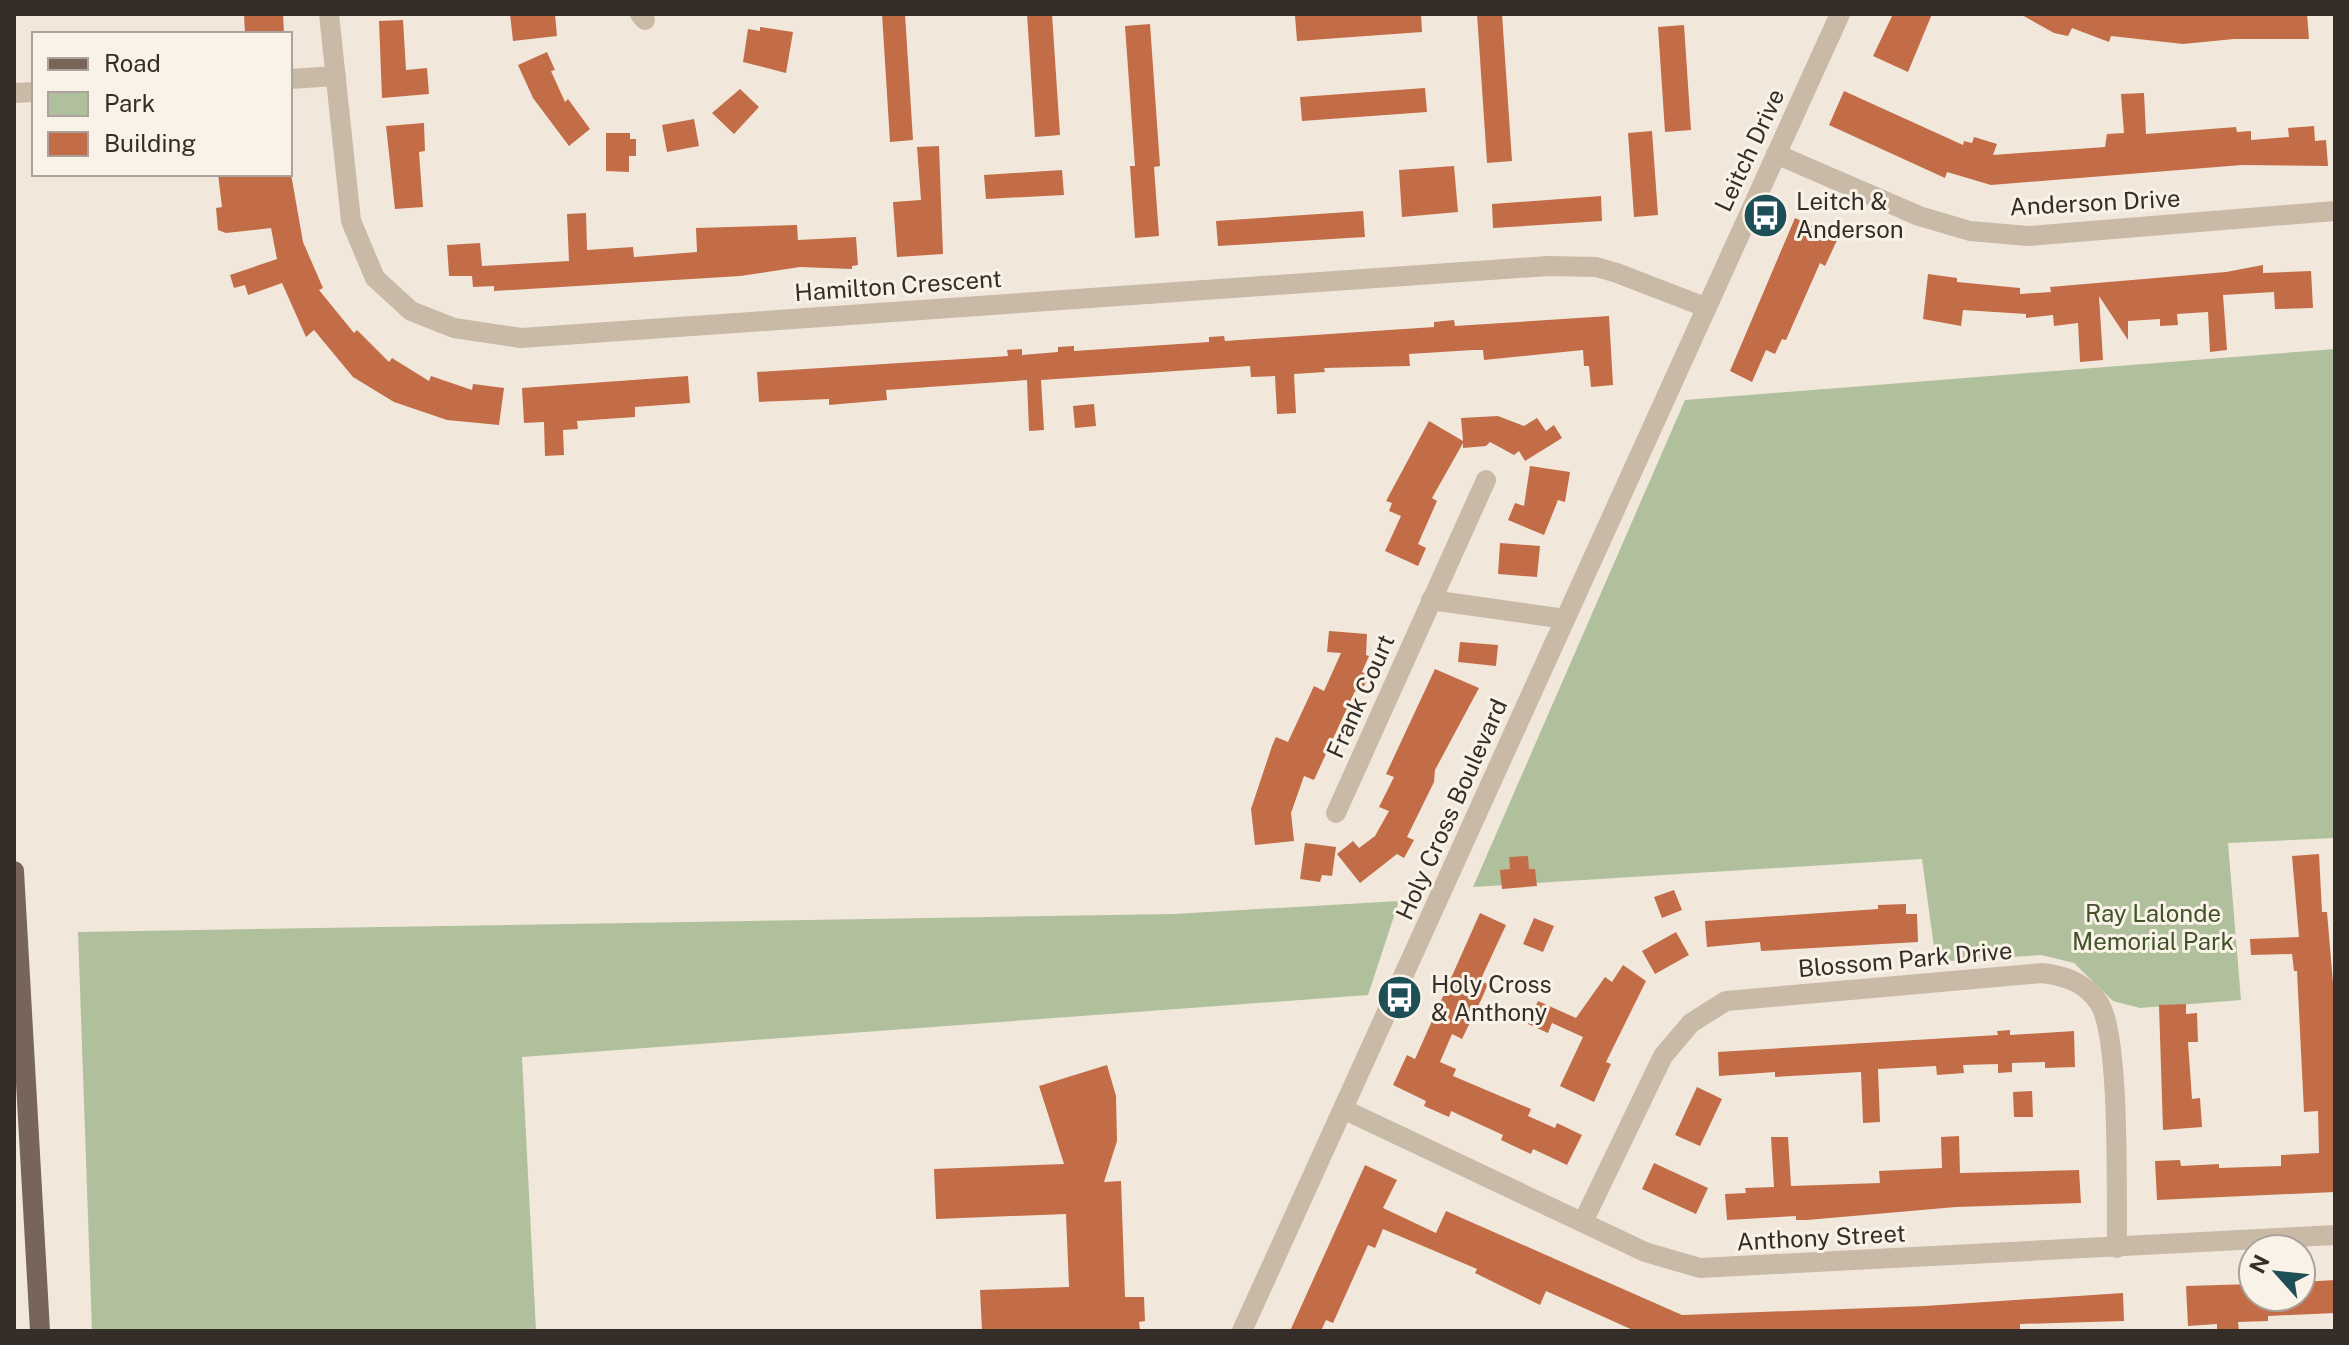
<svg xmlns="http://www.w3.org/2000/svg" width="2349" height="1345" viewBox="0 0 2349 1345" font-family="'Public Sans',sans-serif">
<style>
.green{fill:#b1c09c}
.building{fill:#c26d48}
.lines{fill:none;stroke-linecap:round;stroke-linejoin:round}
.minor{stroke:#c9b9a7;stroke-width:20}
.major{stroke:#776559;stroke-width:20}
.labels{text-anchor:middle;dominant-baseline:central;stroke-width:6;stroke-linejoin:round;paint-order:stroke}
.street-label{font-size:24px;fill:#352d28;stroke:#f9f2e7}
.poi-label{font-size:24px;fill:#352d28;stroke:#f9f2e7;text-anchor:start}
.park-label{font-size:24px;fill:#42532c;stroke:#f9f2e7}
</style>
<rect width="100%" height="100%" fill="#f1e8db"/>
<path class="green" d="M2335,349v489l-107,5 13,157 -101,8 -27,-7 -39,-38 -33,-8 -105,7 -14,-103 -449,28 212,-487z
M1399,901l-31,94 -846,62 14,274h-444l-14,-399 1096,-18z"/>
<path class="building" d="M244,14h39l1,20h-39z
M510,14h45l2,22 -44,5z
M882,14h23l8,126 -23,2z
M1027,14h25l8,121 -25,2z
M1325,14h96l1,18 -125,9 -2,-25z
M1477,14h25l10,147 -25,2z
M1893,14h39l-24,58 -35,-16z
M2020,14h287l2,25h-75l-51,5 -72,-8 -2,6 -37,-14 -4,8 -14,-3z
M403,20l3,50 21,-2 2,26 -47,4 -3,-77z
M1150,24l10,142 -6,1 5,69 -24,2 -5,-72h5l-10,-140z
M1684,25l7,105 -26,2 -7,-105z
M760,27l33,5 -7,41 -43,-11 5,-33 12,2z
M547,52l8,18 -4,1 14,31 3,-3 22,30 -21,17 -36,-48 -15,-33z
M1425,88l2,24 -125,9 -2,-24z
M740,89l19,18 -25,27 -22,-21z
M1844,91l119,54 1,-4 8,2 2,-6 23,7 -4,11 112,-8 2,-13 17,-1 -3,-39 23,-1 2,41 90,-7 1,5 14,-1v9l38,-3 -1,-9 26,-2 1,15 11,-1 2,26 -86,-1 -251,20 -44,-13 -2,6 -116,-53z
M694,119l5,27 -32,6 -5,-27z
M424,123l1,28 -6,1 4,55 -28,2 -9,-83z
M1652,131l6,84 -24,2 -6,-84z
M606,133h24v6h6v17h-7v16l-23,-1z
M939,146l4,108 -46,3 -4,-55 28,-2 -4,-53z
M1454,166l4,46 -56,5 -3,-47z
M1062,170l2,25 -78,4 -2,-24z
M218,174h73l12,68 20,46 -4,2 35,43 3,-3 32,32 3,-4 37,23 2,-5 41,14 1,-6 31,4 -5,37 -52,-5 -53,-18 -41,-25 -39,-47 -8,7 -24,-54 -34,12 -3,-10 -11,3 -4,-13 47,-16 -6,-31 -45,5 -8,-3 -2,-22 6,-1z
M1601,196l1,25 -109,7 -1,-24z
M1363,211l2,26 -147,9 -2,-25z
M586,213l1,37 46,-3 1,10 63,-5 -1,-24 101,-3 1,15 58,-3 2,28 -6,1v3l-52,-2 -60,9 -246,15v-5l-21,1 -1,-11h-23l-2,-31 33,-2 2,23 87,-5 -2,-47z
M1795,218l43,20 -13,28 -5,-3 -34,77 -4,-1 -7,15 -9,-4 -14,32 -22,-11z
M2263,265v8l48,-2 2,37 -38,1 -1,-17 -51,3 4,55 -17,2 -2,-40 -31,2 1,11 -18,1v-7l-32,2v19l-29,-44 4,64 -23,2 -2,-39 -24,3 -1,-11 -27,3v-4l-63,-4 -2,16 -38,-7 5,-45 29,4v4l63,6v6l31,-2 -1,-5 176,-15z
M1609,316l4,69 -22,2 -2,-21h-5l-1,-16 -99,10 -1,-10h-10l-64,4 1,12 -86,2 1,4 -31,2 2,39 -19,1 -2,-38 -24,1 -1,-11 -209,14 3,50 -15,1 -2,-51 -141,10 1,10 -58,5v-6l-70,3 -2,-30 237,-15 14,-1 -1,-6 15,-1v6l36,-3v-5l16,-1v5l135,-9v-5l15,-1 1,5 209,-14v-5l20,-2 1,6z
M688,376l2,27 -55,4v10l-58,4 1,8 -15,1 1,25 -19,1 -1,-34 -20,1 -2,-35z
M1094,404l2,22 -21,2 -2,-22z
M1498,416l26,10 13,-8 9,13 8,-6 8,13 -37,23 -6,-10 -5,4 -24,-13 -4,4 -23,2v-5l-31,55 5,3 -19,43 8,4 -8,18 -33,-15 16,-35 -12,-5 3,-8 -6,-2 43,-80 34,20 -2,-23z
M1530,466l40,6 -5,30 -7,-2 -14,35 -36,-15 7,-17 9,3z
M1500,543l40,3 -3,31 -39,-3z
M1329,631l38,3 -1,21 3,1 -7,16 7,3 -8,18 -6,-2 -41,89 -10,-4 -13,37 3,28 -39,4 -4,-36 21,-63 4,-9 12,5 26,-56 10,5 17,-38 -14,-1z
M1460,642l38,3 -2,21 -38,-4z
M1435,669l44,19 -44,82 -1,12 -27,55 7,3 -10,18 -7,-4 -37,29 -23,-29 16,-13 6,7 16,-12 14,-25 -10,-4 15,-30 -8,-3z
M1305,843l31,4 -4,29 -10,-1 -2,7 -20,-3z
M2319,854l3,58h5l6,71 2,209 -178,8 -2,-39 25,-1 1,6 38,-2v4l62,-2v-11l38,-2 -1,-42 -14,1 -7,-141h-3l-2,-17 -41,1 -1,-16 49,-2 -7,-81z
M1528,856l1,13h6l2,17 -35,3 -2,-19 10,-1 -1,-12z
M1674,890l8,20 -20,8 -8,-21z
M1906,904v10h11l1,28 -157,9 -1,-9 -53,5 -2,-26 173,-12v-4z
M1480,913l26,12 -26,56 8,3 -6,14 -20,41 -10,-5 -12,28 16,7 -3,7 78,33 -3,7 27,12 2,-5 25,12 -15,30 -34,-16 -2,5 -30,-14 2,-5 -52,-24 -2,6 -25,-11 2,-5 -33,-16 14,-30 8,4z
M1534,918l20,8 -11,26 -20,-8z
M1676,932l13,23 -34,19 -13,-23z
M1623,965l23,16 -40,81 5,2 -17,38 -34,-16 23,-49 -31,-14 -4,10 -20,-9 10,-23 38,17 29,-41 7,5z
M2186,1004v10l11,-1 1,29h-10l4,57 8,-1 2,29 -39,3 -4,-125z
M2010,1030v5l64,-4 1,36 -30,1v-6l-33,1v9l-14,1v-9l-35,1 1,8 -27,2 -1,-9 -58,3 2,53 -17,1 -2,-51 -86,5v-5l-56,4 -1,-24 280,-17 -1,-4z
M1107,1065l9,31 1,45 -13,41 17,-1 4,116h19l1,24 -6,1 1,9h-158l-2,-41 89,-3 -3,-73 -130,5 -2,-50 130,-5 -25,-78z
M1697,1087l25,12 -22,47 -25,-11z
M2032,1091l1,26h-19l-1,-25z
M1959,1136l1,37 119,-3 2,33 -125,4 -149,13h-11v-4l-69,4 -2,-26 21,-1 -1,-5 29,-1 -3,-50h17l3,49 89,-3 -1,-12 63,-3 -1,-31z
M1654,1163l54,25 -12,26 -54,-25z
M1365,1165l32,15 -14,28 53,25 10,-22 236,104 243,-9 198,-13 1,28 -104,3v7h-385l-89,-40 -6,14 -65,-32 2,-4 -94,-40 -8,19 -7,-3 -35,78 -7,-3 -5,11h-31z
M2335,1280v33l-67,3v5l-30,1 1,9h-22v-7l-29,2 -2,-40 67,-2v13h48v-15z"/>
<g class="lines">
<path class="minor" d="M329,14l22,207 24,57 36,33 43,17 67,10 1027,-72 48,1 21,6 88,34
M640,14l5,6
M290,79l46,-3
M14,93l20,-1
M1776,154l143,62 51,15 58,5 307,-25
M1431,600l134,19
M1336,813l150,-333
M1343,1109l302,143 55,16 635,-33
M1583,1222l80,-166 28,-33 35,-22 316,-28c23,3 43,9 57,30 22,33 17,197 18,245
M1242,1331l598,-1317"/>
<path class="major" d="M14,871l26,460"/>
</g>
<defs>
<symbol id="bus-disc" viewBox="-11 -11 22 22"><circle r="9.5" fill="#1e4e56" stroke="#f9f2e7"/><path d="M-5-6H5V4H4V6H2V4H-2V6H-4V4H-5ZM-3.5-4V0h7V-4ZM-3.5 1.2v1.5H-2V1.2ZM2 1.2v1.5H3.5V1.2Z" fill="#fff"/></symbol>
</defs>
<g fill-rule="evenodd">
<use href="#bus-disc" x="1740" y="190" width="51" height="51"/>
<use href="#bus-disc" x="1374" y="972" width="51" height="51"/>
</g>
<g class="labels">
<g class="street-label">
<text transform="translate(1749 150) rotate(-65)">Leitch Drive</text>
<text transform="translate(2095 202) rotate(-3)">Anderson Drive</text>
<text transform="translate(898 285) rotate(-4)">Hamilton Crescent</text>
<text transform="translate(1360 696) rotate(-66)">Frank Court</text>
<text transform="translate(1451 809) rotate(-66)">Holy Cross Boulevard</text>
<text transform="translate(1905 959) rotate(-5)">Blossom Park Drive</text>
<text transform="translate(1821 1237) rotate(-3)">Anthony Street</text>
</g>
<g class="poi-label">
<text x="1796" y="201">Leitch &amp;<tspan x="1796" dy="28">Anderson</tspan></text>
<text x="1431" y="984">Holy Cross<tspan x="1431" dy="28">&amp; Anthony</tspan></text>
</g>
<g class="park-label">
<text x="2153" y="913">Ray Lalonde<tspan x="2153" dy="28">Memorial Park</tspan></text>
</g>
</g>
<rect width="2349" height="1345" fill="none" stroke="#352d28" stroke-width="32"/>
<rect x="32" y="32" width="260" height="144" fill="#f9f2e7" stroke="#aba39b" stroke-width="2"/>
<rect x="48" y="58" width="40" height="12" fill="#776559" stroke="#aba39b" stroke-width="2"/>
<text x="104" y="72" font-size="24" fill="#352d28">Road</text>
<rect x="48" y="92" width="40" height="24" fill="#b1c09c" stroke="#aba39b" stroke-width="2"/>
<text x="104" y="112" font-size="24" fill="#352d28">Park</text>
<rect x="48" y="132" width="40" height="24" fill="#c26d48" stroke="#aba39b" stroke-width="2"/>
<text x="104" y="152" font-size="24" fill="#352d28">Building</text>
<g transform="translate(2277 1273) rotate(297)"><circle r="38" fill="#f9f2e7" stroke="#aba39b" stroke-width="2"/>
<path d="M0-6L14 30L0 20L-14 30Z" fill="#1e4e56"/>
<text y="-12" font-size="22" font-weight="bold" text-anchor="middle" fill="#352d28">N</text>
</g>
</svg>
